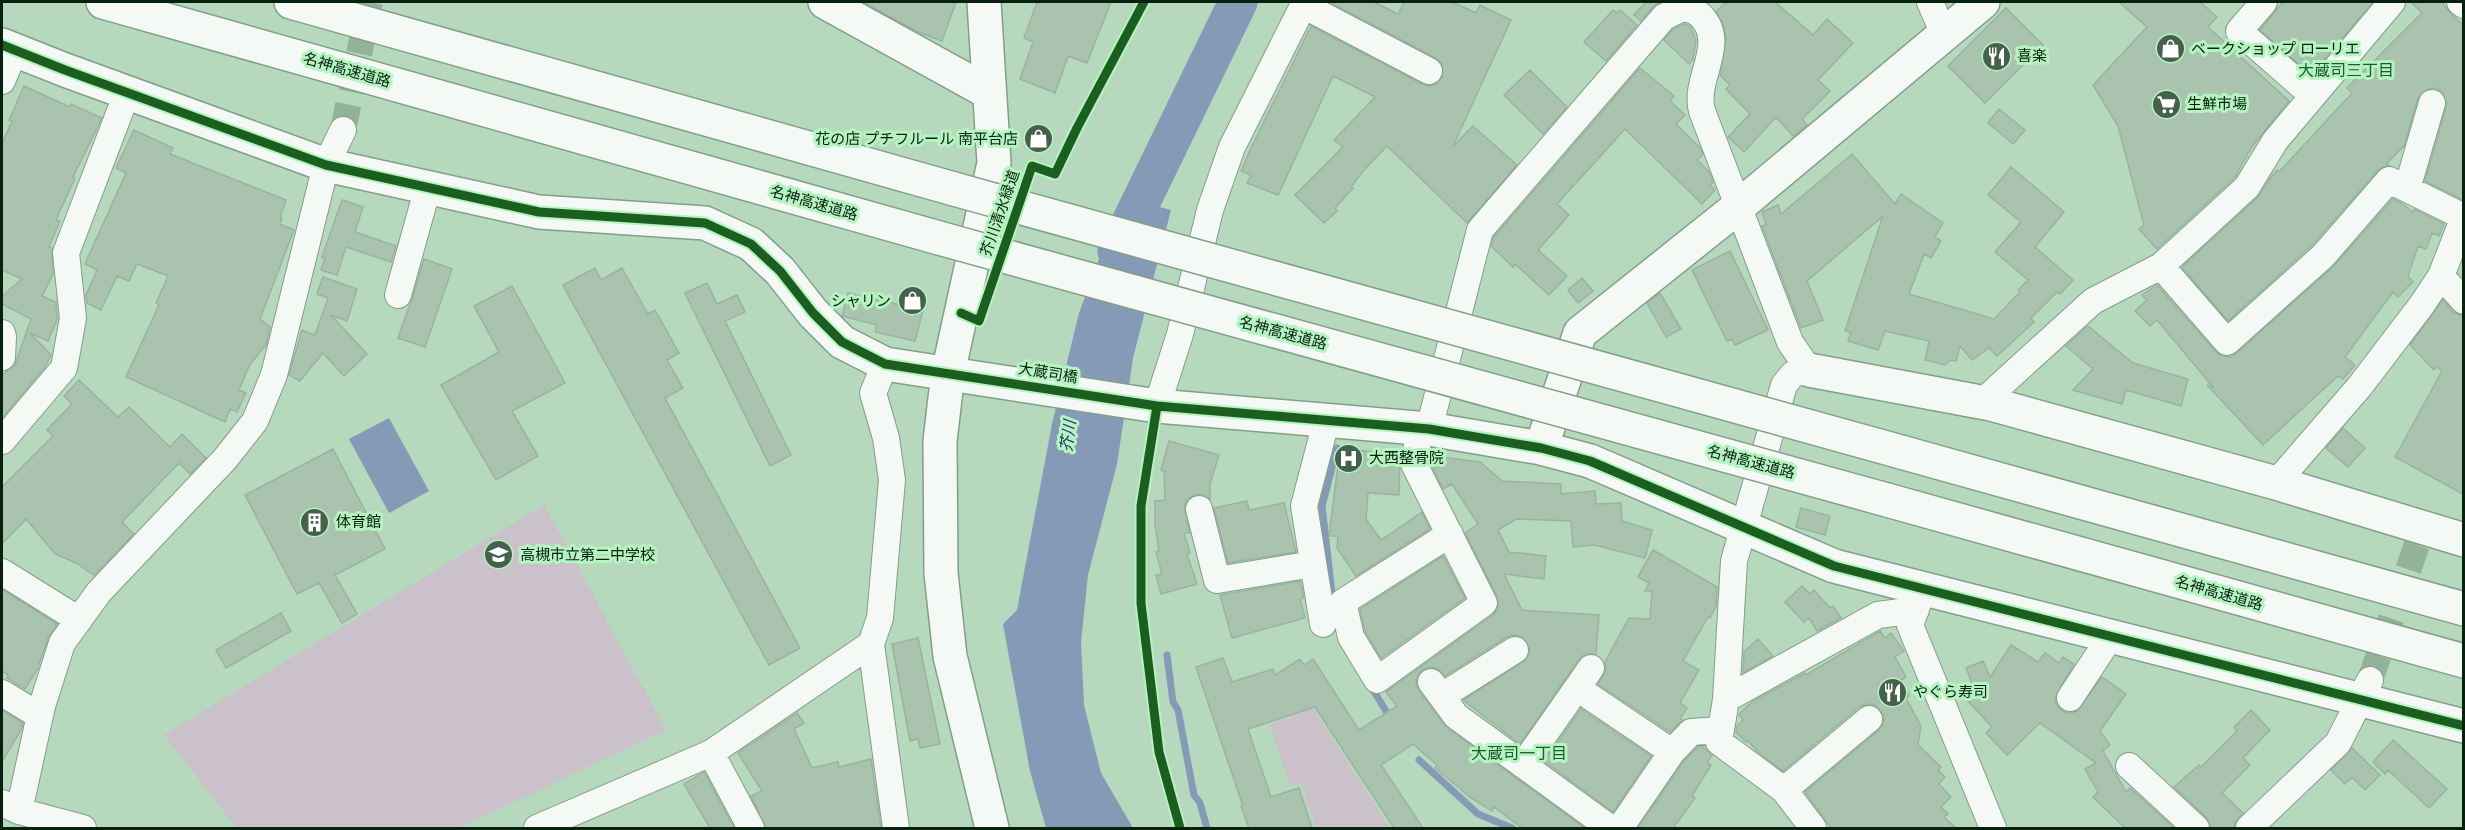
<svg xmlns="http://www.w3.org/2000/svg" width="2465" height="830" viewBox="0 0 2465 830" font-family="Raleway,'Noto Sans JP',sans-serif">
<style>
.green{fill:#cac1ca}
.water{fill:#849ab7}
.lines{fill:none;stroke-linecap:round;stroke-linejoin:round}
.stream{stroke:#849ab7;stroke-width:7}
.river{stroke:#849ab7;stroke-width:39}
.building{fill:#a9c3ae;stroke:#99b49e;stroke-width:1.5}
.street-tunnel{stroke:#93b399;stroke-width:26;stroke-dasharray:26 13;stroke-linecap:butt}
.street-casing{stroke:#839e89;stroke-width:28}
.secondary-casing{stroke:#839e89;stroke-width:36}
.highway-casing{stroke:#839e89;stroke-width:36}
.street{stroke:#f4f9f5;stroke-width:26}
.secondary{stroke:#f4f9f5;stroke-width:33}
.highway{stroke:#f4f9f5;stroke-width:33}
.highway-bridge-casing{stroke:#839e89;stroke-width:36;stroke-linecap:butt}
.highway-bridge{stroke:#f4f9f5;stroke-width:33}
.cycleway-casing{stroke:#b5f3c0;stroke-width:13}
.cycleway{stroke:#1b5e20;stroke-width:9}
.labels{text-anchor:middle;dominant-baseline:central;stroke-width:6;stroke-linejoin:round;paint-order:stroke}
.poi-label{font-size:15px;fill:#08200e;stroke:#b5f3c0;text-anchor:start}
.street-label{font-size:15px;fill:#08200e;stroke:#b5f3c0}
.neighbourhood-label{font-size:16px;fill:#1e5a2f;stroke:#b5f3c0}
.water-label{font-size:16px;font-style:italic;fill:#212f71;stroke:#b5f3c0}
</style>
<rect width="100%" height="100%" fill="#b6d8bc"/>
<path class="green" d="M544,505l122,225 -207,98h-222l-73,-93z
M1298,685l92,143h-74l-15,-45 -11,3 -20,-62 21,-7 -8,-27z"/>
<path class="water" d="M1122,197l49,13 -38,148 -16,106 -29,111 -7,67 3,63 17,68 32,55h-87l-16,-57 -27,-147 14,-14 35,-186 27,-111z
M389,418l40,73 -40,22 -40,-74z"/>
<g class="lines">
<path class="stream" d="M1333,602l-11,-96 15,-58
M1167,655l6,47 5,8 16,85 6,8 7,25
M1370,685l21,34
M1419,760l59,54 34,14"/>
<path class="river" d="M1117,251l121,-249"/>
</g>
<path class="building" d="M863,2h93l-14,39 -24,-9z
M1037,2h74l-24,61 -19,-7 -13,37 -35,-14 13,-37 -9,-4z
M1329,2h45l24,12 6,-12h48l24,11 4,-8 31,15 -58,126 20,-20 44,39 -50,58 -80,-77 -23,24 -13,17 2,1 -18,20 2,3 -13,12 -29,-28 48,-48 -9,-7 41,-43 -42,-21 -55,119 -31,-12 4,-8 -10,-4 9,-21 61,-124 111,58 7,2 7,-2 6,-7v-13l-6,-6z
M1646,2h15l-8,5 -12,14 -7,-6z
M1726,2h49l38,33 14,-16 26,24 -35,37 12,11 -28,28 5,6 -14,11 -17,-19 -32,35 -16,-15 22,-23 -24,-25 4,-4 -10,-10 6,-37 -3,-15 -7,-11z
M2119,2h81l17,15 -9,10 81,74 -38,47 -16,29 -78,72 -18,-20 5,-4 -26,-99 -25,-41 54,-58z
M2283,2h90l-62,73 -51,-45z
M2411,2h31l9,12 12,11v175l-38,-19 22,-77 -5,-12 -6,-4 -8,1 -10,9 -14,48 -17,17 2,2 -11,5 -66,75 -84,76 -46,-54 75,-69 15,-22 5,-6 2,2 73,-79 -5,-5 75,-75z
M2006,8l37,37 -58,58 -37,-37z
M1613,10l4,3 3,-3 17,15 -31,36 -22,-19z
M1684,24l6,2 6,14 -3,19 -4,5 -25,-24 9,-11z
M1640,68l34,28 -4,5 15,14 -9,9 24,24 3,6 -6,6 12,12 4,10 -3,3 5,5 -13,14 -77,-75 -68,75 12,11 -31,35 29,26 -18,19 -34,-31 -2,3 -22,-21 3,-9z
M1530,70l37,37 -24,27 -39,-39z
M24,86l46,21 1,-3 31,14 -29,59 2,1 -19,42 4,1 -11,26 3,1 1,26 -11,22 14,6 1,18 -9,21 -18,-8 21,22 -6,12 -43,51v-43l13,-10 16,-46 -29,-15v-8l20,-17 -20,-9v-126l10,-23 -3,-1z
M1999,109l26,21 -12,14 -25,-21z
M134,130l39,18 -3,6 116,46 -6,17 2,1 -2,6 14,6 -34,89 10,8 -4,18 -16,19 -11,26 7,3 -9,19 -7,-3 -5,13 -99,-45 33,-72 -3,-2 12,-27 -31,-12 -8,17 -12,-5 -16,34 -14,-7 -1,-8 11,-25 -12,-6 41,-91 -10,-5z
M1852,154l43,50 6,-10 42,29 -8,14 6,4 -10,17 -7,-4 -15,40 85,25 26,-27 -2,-2 10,-10 -33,-28 26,-30 -33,-27 23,-28 53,45 -29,35 38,33 -13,14 -3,-2 -26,26 3,4 -37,34 -8,-8 -17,12 -12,-14 -4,15 -6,-1 -5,5 -20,-5 4,-19 -44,-10 -7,19 -30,-9 3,-9 -6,-1 38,-115 -76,65 16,39 -22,8 -39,-102 4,-1 -4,-13 16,-7 3,9z
M2393,199l10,5 10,9 1,-4 30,15 -5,12 -7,-3 -6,16 -8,-3 -10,30 5,6 -15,15 -5,-5 -48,65 10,8 -12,14 -5,-3 -75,69 -56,-60 6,2 -56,-67 -7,6 -15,-15 12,-11 -5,-5 15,-10 59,67 7,4 8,1 6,-4 96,-86z
M342,200l21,7 -8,25 41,14 -5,16 -45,-15 -9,28 -16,-5 4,-12 -3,-1z
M1730,251l38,79 -33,15 -3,-6 -5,2 -35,-71z
M424,259l28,10 -27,78 -27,-9 14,-39z
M595,268l6,12 21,-12 26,46 7,-4 24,43 -12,7 16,28 -18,10 135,250 -31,17 -206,-380z
M323,277l34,12 -10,32 -16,-6 36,39 -23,22 -21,-23 -23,28 -11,-6 13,-45 13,5 13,-37 -11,-4z
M1582,278l11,13 -15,12 -10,-13z
M707,283l10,21 20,-9 8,17 -20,9 66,134 -21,11 -85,-173z
M512,286l53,97 -53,28 26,45 -42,24 -55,-95 58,-33 -25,-46z
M848,293l75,17 -8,31 -40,-9 2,-7 -35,-9z
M1660,293l21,36 -15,8 -19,-34z
M2443,300l10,12 10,4v178l-68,-37 47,-86 -5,-4 -3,3 -24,-25z
M2088,326l45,37 55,16 -7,27 -55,-16 -4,14 -49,-14 20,-21 -27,-23z
M79,380l39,37 11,-10 41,40 12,-13 24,24 -16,16 -11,-11 -57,59 12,12 -40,41 -18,-12 -21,-9 -29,-35 -24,25v-57l51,-51 -6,-6 25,-26 -8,-8z
M2343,428l22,20 -17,19 -22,-19z
M1169,441l50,14 -9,29v16l-6,-5 -8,-1 -7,4 -5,8 6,27h-6l6,20 -3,1 10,30 -36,10 -5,-19 6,-1 -6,-22 3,-1 -4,-26v-24l10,-1 -1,-29 -3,-1z
M333,449l52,100 -50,26 22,39 -15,9 -23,-40 -22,11 -52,-99z
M1340,449l60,5 -1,41 -31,-2 -2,26 15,21 41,-28 8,17 -74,47 -19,-28 1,-12h-9z
M1431,456l49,6 22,19 59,3v10l34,-3 1,13 25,-1 1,18 30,9 -7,28 -50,-13 -22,2 -2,-26 -55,-2 -18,11 11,22 37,4 -2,23 -40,-5 18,36 77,5 -3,39h-11l-6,5 -59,85 -57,-44 60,-38 5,-6 2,-7 -8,-12 -7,-2 -8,2 -62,39 -7,-7 -8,-2 -8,3 -5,7 -1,7 3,7 28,37 138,100h-63l-28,-21 -2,4 -21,-13 -36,-30 2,-3 -24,-21 -32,21 42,63h-29l-79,-121 -67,22 23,68 28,-9 13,40h-63l-8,-22h2l-47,-139 27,-9 9,24 41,-13 2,6 25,-16 4,6 9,-6 46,71 38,-24 -11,-14 107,-77 5,-6 -1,-13 -32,-63 13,-9 -26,-40 -9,5 -13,-27z
M1247,501l2,9 35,-7 12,49 -68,11 -14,-55z
M1801,508l29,8 -5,19 -29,-8z
M1653,550l64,37 -1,20 -6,11 -2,-1 -25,44 16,9 -19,33 7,5 -7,11 3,1 -13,12 -72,-48 8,-14 -1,-8 24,-44 21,1 2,-28h-7l4,-8 -11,-6z
M1443,556l22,42 -84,60 -16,-27 -5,-22z
M1300,581l4,17 -4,1 5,19 -73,20 -12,-43z
M1802,586l8,8 4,-4 16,18 3,-2 8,12 -24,13 -8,-13 -5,4 -19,-20z
M2,589l55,35 -9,14 -11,32 -12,19 -18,-11 1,-3 -6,-4z
M281,613l10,18 -65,37 -10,-18z
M1880,631l5,7 6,-5 13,18 -9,6 11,20 -5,3 8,16 -3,2 15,28 -3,19 23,22 -3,3 7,7 -6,7 12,13 -10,10 7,7 -4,3 12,11h-125l-26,-36 74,-62 4,-6 1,-8 -9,-11 -8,-1 -8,3 -76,64 -25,-19 -10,-11 -2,1 -10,-10 1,-6 6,-6 -4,-6 13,-12 53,-29 1,2z
M918,638l22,106 -20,4 -2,-9 -8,2 -18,-97z
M1758,639l15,17 -30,17 1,-21z
M2011,645l27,17 7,-9 14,10 4,-6 11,7 -19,33 1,7 6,7 8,2 7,-2 25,-34 24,17 -26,37 10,14 -7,6 23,41 4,-4 44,40h-49l-32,-31 5,-5 -13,-23 11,-6 -56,-40 -33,32 -21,-22 6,-6 -24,-26 8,-8 -10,-25 17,-7 7,16z
M1581,709l70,47 -38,56 -69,-51z
M2,710l21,13 -2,7 -19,32z
M2251,710l19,20 -27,28 7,7 -28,28 21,20 -8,10 -1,5h-23l-5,-11 -32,-30 25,-22 2,2 36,-36 -3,-4z
M797,713l7,10 -10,6 18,39 26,-6 1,5 32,-8 10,69h-115l-15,-32 11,-5 -24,-38z
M2393,740l54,49 -18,19 -41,-38 -3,4 -12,-12z
M1702,746l10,9 -5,8 4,2 -19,31 3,2 -22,30h-35l46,-67 14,-14z
M2352,748l28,27 -15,15 -13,-13 -7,7 -14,-14z
M704,772l30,56h-24l-26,-44z"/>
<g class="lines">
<path class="street-tunnel" d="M343,130l27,-128
M2370,680l53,-153"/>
<defs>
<path id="street" d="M1930,2l14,32
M2264,2l-25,29 73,64
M2460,2l4,3
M1303,5l126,66
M2,81l13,-31
M2407,189l25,-86
M2161,266l66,76 96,-86 66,-76 75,37 -23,59 -20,30 -61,80 -84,97
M2441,276l23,25
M398,295l30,-108
M2,333l1,4 -1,20
M1982,402l111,-101 68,-35 86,-79 28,-46 117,-139
M1157,406l23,-72 30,-124 22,-63 73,-145
M1420,428l-6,36 70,139 -107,77 -26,-43 -8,-35 107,-68
M1429,429l51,-199 184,-213 16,-8c8,-1 15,1 21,7 27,28 -8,63 1,95l88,231 19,28 -16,4 -9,11 -50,176 -8,138 -7,43 65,48 29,38
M2,441l62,-73 9,-50 -7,-65 61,-160
M1199,509l18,71 96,-16
M2,572l77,48
M1923,589l-13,36 83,203
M1323,624l-19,-118 22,-84
M871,644l25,184
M1431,682l25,34 154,112
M1577,688l95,64
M2,693l38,23
M1442,696l73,-46
M2070,698l41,-62
M1726,699l152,-84 38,-5
M711,753l40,75
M1523,765l68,-97
M2129,766l67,62
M1784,790l85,-71
M2,803l17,8 64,17
M19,811l23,-105 20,-63 37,-51 126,-133 30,-38 19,-46 52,-210 17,-35
M537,828l174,-75 160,-109 9,-26 12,-138 -6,-42 -13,-45 12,-29
M1620,828l52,-76 19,-20 30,-2
M2249,828l89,-85 32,-63"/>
<path id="secondary" d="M825,2l163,90
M984,2l10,161 -46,210 -8,68 1,132 9,83 42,172
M2,45l63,25 261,95 213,47 166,11 46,21 29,27 33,42 29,29 43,22 272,42 272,23 112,19 49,13 244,105 630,160
M1809,370l182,34 285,79 188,57
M1541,448l39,-115 158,-126 245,-205"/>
<path id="highway" d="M103,2l836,236
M291,2l663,187
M1901,452l563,157
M1887,500l577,161"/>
</defs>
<use href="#street" class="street-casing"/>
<use href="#secondary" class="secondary-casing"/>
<use href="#highway" class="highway-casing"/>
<use href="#street" class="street"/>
<use href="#secondary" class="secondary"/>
<use href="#highway" class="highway"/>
<defs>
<path id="highway-bridge" d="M954,189l947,263
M939,238l948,262"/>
</defs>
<use href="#highway-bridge" class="highway-bridge-casing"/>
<use href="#highway-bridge" class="highway-bridge"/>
<defs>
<path id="cycleway" d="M2,45l63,25 261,95 213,47 166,11 46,21 29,27 33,42 29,29 43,22 272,42 272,23 112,19 49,13 244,105 630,160
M961,313l18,8 53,-155 23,8 22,-46 67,-126
M1157,406l-16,100v97l18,149 21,76"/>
</defs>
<use href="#cycleway" class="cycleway-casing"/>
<use href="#cycleway" class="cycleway"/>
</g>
<defs>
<symbol id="shop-disc" viewBox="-11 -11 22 22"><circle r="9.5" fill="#45604b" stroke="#b5f3c0"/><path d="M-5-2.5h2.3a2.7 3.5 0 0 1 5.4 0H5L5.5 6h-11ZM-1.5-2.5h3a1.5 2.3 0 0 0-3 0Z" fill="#fff"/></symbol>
<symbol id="restaurant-disc" viewBox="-11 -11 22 22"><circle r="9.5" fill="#45604b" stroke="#b5f3c0"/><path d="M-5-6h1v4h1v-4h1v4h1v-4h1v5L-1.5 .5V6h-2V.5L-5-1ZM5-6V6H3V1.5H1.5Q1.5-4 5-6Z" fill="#fff"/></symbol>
<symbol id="supermarket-disc" viewBox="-11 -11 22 22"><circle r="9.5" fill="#45604b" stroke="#b5f3c0"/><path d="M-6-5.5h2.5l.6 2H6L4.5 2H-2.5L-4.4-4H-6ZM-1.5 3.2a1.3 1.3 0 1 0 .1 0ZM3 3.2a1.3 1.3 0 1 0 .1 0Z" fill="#fff"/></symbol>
<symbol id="hospital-disc" viewBox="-11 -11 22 22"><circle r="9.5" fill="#45604b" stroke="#b5f3c0"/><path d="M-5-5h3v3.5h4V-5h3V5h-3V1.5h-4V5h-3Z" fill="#fff"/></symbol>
<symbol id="building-disc" viewBox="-11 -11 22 22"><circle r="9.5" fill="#45604b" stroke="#b5f3c0"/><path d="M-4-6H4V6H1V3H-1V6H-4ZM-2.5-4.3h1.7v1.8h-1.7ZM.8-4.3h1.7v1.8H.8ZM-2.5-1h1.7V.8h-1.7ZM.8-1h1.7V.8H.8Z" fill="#fff"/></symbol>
<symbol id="school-disc" viewBox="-11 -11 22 22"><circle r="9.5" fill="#45604b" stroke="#b5f3c0"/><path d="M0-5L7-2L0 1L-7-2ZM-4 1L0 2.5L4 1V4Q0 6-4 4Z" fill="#fff"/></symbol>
</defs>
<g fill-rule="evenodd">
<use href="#shop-disc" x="2154" y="32" width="33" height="33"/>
<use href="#restaurant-disc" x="1980" y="40" width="33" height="33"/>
<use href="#supermarket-disc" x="2150" y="88" width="33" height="33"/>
<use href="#shop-disc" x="1022" y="122" width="33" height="33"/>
<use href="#shop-disc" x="896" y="284" width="33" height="33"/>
<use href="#hospital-disc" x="1332" y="442" width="33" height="33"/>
<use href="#building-disc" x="298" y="506" width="33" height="33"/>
<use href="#school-disc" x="482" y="538" width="33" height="33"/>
<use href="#restaurant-disc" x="1876" y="676" width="33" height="33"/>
</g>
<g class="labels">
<g class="poi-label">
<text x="2191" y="49">ベークショップ ローリエ</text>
<text x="2017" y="56">喜楽</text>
<text x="2187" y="104">生鮮市場</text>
<text x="1018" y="139" text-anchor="end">花の店 プチフルール 南平台店</text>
<text x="891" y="301" text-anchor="end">シャリン</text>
<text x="1369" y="458">大西整骨院</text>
<text x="336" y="522">体育館</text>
<text x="520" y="555">高槻市立第二中学校</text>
<text x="1913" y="692">やぐら寿司</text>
</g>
<g class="street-label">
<text transform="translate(347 70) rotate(16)">名神高速道路</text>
<text transform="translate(814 203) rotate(16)">名神高速道路</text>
<text transform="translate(1000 213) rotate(-71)">芥川清水緑道</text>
<text transform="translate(1283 333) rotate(15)">名神高速道路</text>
<text transform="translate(1048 373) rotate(9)">大蔵司橋</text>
<text transform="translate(1751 462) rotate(15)">名神高速道路</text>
<text transform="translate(2219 593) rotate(16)">名神高速道路</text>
</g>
<g class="neighbourhood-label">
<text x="2346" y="70">大蔵司三丁目</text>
<text x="1519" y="753">大蔵司一丁目</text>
</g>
<g class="water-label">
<text transform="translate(1068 436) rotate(-83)">芥川</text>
</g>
</g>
<rect width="2465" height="830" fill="none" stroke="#08200e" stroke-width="6"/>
</svg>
